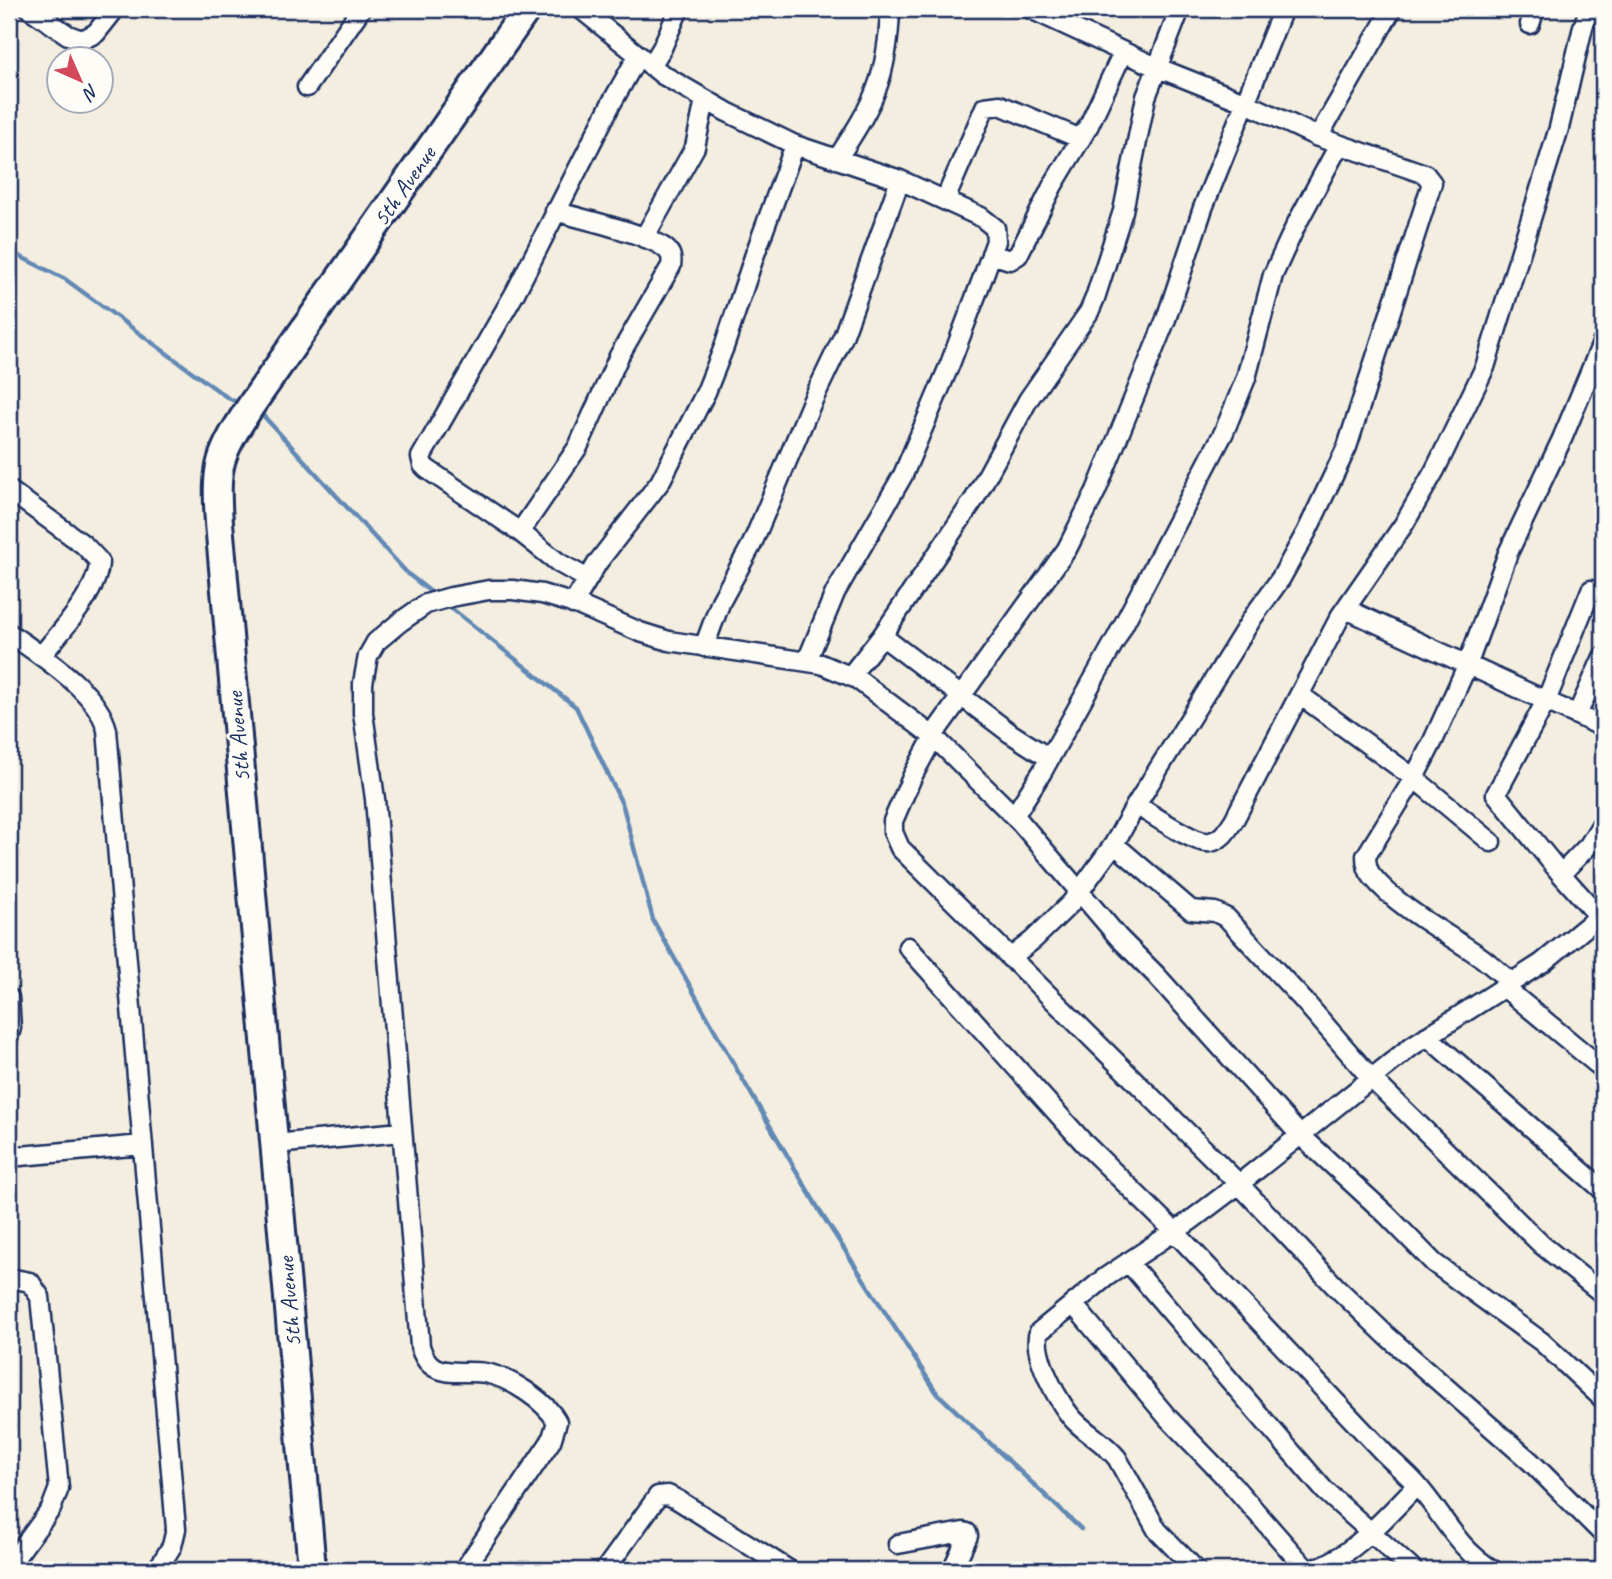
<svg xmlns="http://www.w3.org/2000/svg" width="1612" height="1579" viewBox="0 0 1612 1579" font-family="Caveat,sans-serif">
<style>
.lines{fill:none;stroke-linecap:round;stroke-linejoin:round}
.stream{stroke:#6289b5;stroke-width:4.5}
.street-casing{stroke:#1b2f5e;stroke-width:23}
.secondary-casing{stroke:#1b2f5e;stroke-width:32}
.street{stroke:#fdfcf7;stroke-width:18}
.secondary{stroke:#fdfcf7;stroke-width:26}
.labels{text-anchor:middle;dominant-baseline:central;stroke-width:6;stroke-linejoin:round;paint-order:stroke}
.street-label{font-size:24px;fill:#1b2f5e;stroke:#fdfcf7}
</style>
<rect width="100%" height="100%" fill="#f4eee0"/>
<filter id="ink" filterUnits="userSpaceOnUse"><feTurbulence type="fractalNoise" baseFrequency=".0143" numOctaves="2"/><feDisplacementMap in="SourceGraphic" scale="14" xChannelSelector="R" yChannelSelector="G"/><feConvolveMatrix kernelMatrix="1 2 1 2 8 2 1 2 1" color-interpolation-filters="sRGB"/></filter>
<g filter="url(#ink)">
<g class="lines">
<path class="stream" d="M9,251l56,28 163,119 13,6
M259,411l149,163 28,22
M446,604l130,103 47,99 30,114 83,148 85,145 116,180 144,136"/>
<defs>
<path id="street" d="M30,9l38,26 14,5 14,-7 19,-24
M581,9l82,66 64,37 68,33 105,35 81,37 14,11 1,13 -13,36 -33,87 -47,111 -68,118 -28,68
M1283,9l-80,199 -37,111 -70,172 -29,58 -128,178 -26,48 -20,46v11l7,16 339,336 96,102 52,50 144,126 72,72
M1530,24l5,-15
M651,66l11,-18 17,-39
M307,87l54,-78
M1318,137l74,-128
M837,159c37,-56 51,-82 53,-150
M945,200l40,-93 15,-2 81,34
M644,238l51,-91 10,-47
M991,254l19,6 8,-5 35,-70 36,-60 34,-73
M9,490l75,55 15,16c0,31 -39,71 -58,95
M520,532l58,-85 41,-91 52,-90c1,-6 1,-10 -3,-15 -15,-17 -88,-32 -113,-40
M588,579l-29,-16 -39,-31 -93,-63 -4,-4 -2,-8 94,-164 96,-189 27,-48
M1591,590l-45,111 -50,93 65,80 42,47
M573,604l25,-42 62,-80 46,-90 18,-45 31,-93 40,-109
M1346,609l257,118
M9,633c32,23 89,58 98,97l69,799 -4,17 -15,24
M882,636l128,97 39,25
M704,647l17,-46 31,-57 59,-140 32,-67 57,-157
M851,675l31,-39 93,-138 53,-98 61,-88 6,-14 28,-87 23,-114 34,-88
M1300,695l114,83 77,64
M1577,715l26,-58
M1136,805c14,8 60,40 74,37 12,-2 18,-13 24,-22l107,-205 63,-91 31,-54 50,-103 74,-239 24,-101 6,-18
M1014,816l28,-44 74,-133 108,-207 22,-54 27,-103 23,-50 43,-80
M1114,844l77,66 24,2 12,6 78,84 65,75 172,168 61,49
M1561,874l28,-29 14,-23
M908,947l176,196 90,88 210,222c10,10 22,20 32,31 27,30 40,64 77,86
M1010,958l23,-18 38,-37 43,-59 22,-39 117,-188 28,-39 26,-47 40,-84 85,-264 -7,-9 -107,-37 -74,-35 -88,-35 -125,-58
M1512,983c-11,-9 -22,-20 -34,-28 -32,-22 -81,-48 -106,-79 -5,-6 -6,-12 -6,-20l48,-78 19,-37 34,-75 41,-113 54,-114 41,-98
M1505,988l98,81
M9,998l2,30 -2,7
M1427,1036l176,154
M275,1144l126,-12
M9,1157l134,-12
M1128,1262l197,229 88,79
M9,1278l21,4 10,15 19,191 -8,21 -42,57
M1073,1304l95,114 62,64 77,88c38,-5 83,-57 110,-85
M898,1544l65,-12 4,1 1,3 -16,34
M464,1570l87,-129 6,-19c-11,-21 -48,-45 -72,-49 -16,-3 -41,3 -54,-8 -6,-5 -9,-12 -11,-19l-45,-547 -12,-86v-30l5,-27 8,-14 24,-20 26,-18 25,-7 38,-7h24l29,4 36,11 62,27 29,9 152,23 36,15 77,58 87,86 98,115 37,37 143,159 88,81 47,48 108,79 61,57
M605,1570l53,-74 10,-1 10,5 111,70
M1196,1570l-39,-40 -40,-72c-12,-15 -28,-23 -41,-36 -16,-15 -45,-69 -37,-90l67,-55 84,-56 49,-37 173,-138 130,-83 61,-50"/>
<path id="secondary" d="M308,1570l3,-12 -2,-24 -90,-1011c-4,-61 0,-68 33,-119l275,-395"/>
</defs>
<use href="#street" class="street-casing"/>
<use href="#secondary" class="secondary-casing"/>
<use href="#street" class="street"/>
<use href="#secondary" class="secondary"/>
</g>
</g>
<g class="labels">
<g class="street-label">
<text transform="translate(404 186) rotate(-55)">5th Avenue</text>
<text transform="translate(238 737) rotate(-95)">5th Avenue</text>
<text transform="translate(289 1302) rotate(-95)">5th Avenue</text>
</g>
</g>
<rect width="1612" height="1579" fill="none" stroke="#fdfcf7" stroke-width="35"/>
<rect x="18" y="18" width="1577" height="1544" fill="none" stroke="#1b2f5e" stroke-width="2.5" filter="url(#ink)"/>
<g transform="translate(80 80) rotate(135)"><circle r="33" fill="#fdfcf7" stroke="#a3aaba" stroke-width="2"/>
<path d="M0-5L12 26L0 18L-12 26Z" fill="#d1495b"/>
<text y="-10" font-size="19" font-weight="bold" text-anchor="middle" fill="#1b2f5e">N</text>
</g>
</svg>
